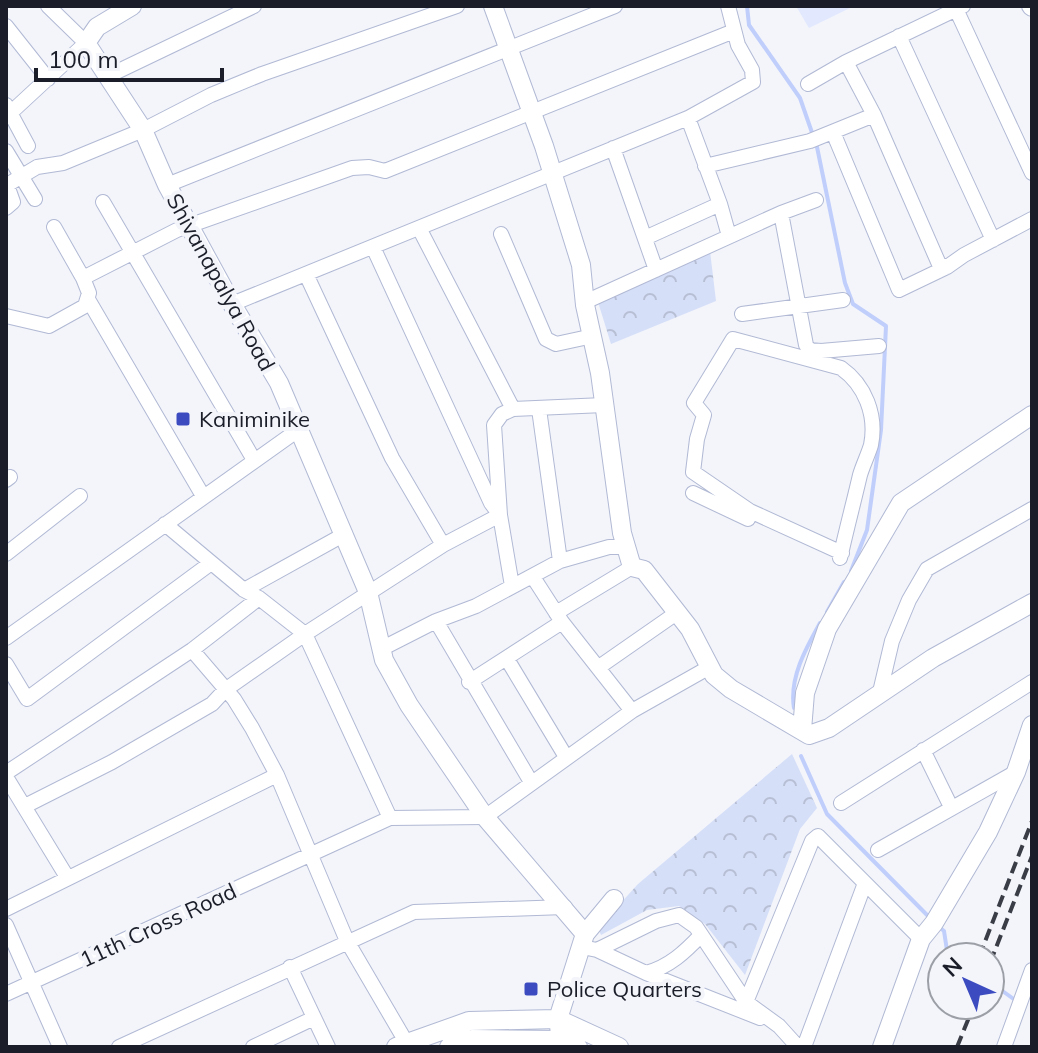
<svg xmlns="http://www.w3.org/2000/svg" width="1038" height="1053" viewBox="0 0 1038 1053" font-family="Mulish,sans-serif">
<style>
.built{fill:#e2e9fe}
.park{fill:url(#park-crowns)}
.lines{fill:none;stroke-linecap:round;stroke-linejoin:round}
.stream{stroke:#c0cefb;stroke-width:4}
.minor-casing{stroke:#b1b9d4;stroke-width:16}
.tertiary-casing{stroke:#b1b9d4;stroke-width:20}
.minor{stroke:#fff;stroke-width:14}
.tertiary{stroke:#fff;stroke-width:18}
.rail{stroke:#3a3d46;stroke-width:4;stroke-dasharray:12 6;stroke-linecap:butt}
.poi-dot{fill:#3c4cc0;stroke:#f3f5fb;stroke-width:3}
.labels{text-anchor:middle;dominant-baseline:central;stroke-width:8;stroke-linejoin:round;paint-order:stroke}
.street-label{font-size:22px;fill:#1b1e28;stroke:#f3f5fb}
.poi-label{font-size:22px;fill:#1b1e28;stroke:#f3f5fb;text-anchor:start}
</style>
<defs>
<pattern id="park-crowns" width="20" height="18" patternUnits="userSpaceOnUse" patternTransform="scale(2)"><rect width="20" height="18" fill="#d6dff8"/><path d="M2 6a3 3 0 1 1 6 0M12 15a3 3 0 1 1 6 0" fill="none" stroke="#b7bfd5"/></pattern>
</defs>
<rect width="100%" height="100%" fill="#f3f5fb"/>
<path class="built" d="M796,6h58l-45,22z"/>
<path class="park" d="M710,251l6,50 -105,43 -13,-42z
M792,754l25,54 -17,21 -55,146 -40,-51 -26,-18 -32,4 -46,25 -3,-7 40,-44z"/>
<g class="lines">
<path class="stream" d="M747,6l2,19 51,73 17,49 28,136 8,21 33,22 -5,104 -14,100 -16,41
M827,612l17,-30
M794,708c-5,-30 12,-60 26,-85
M801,756l26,58 103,104
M939,927l5,4 4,26
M990,982l25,18"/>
<defs>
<path id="minor" d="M963,6l-117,56 28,53 65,149 8,3 17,-12 68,-36
M956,9l76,164
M6,26l42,53
M899,36l94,204
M108,76l146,-70
M808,84l38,-22
M6,105l22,41
M6,117l80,-74 -38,-37
M833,132l66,158 48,-23
M613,148l43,122
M6,151l29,48
M705,166l105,-25 64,-26
M167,185l448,-179
M103,202l151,258
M720,204l9,32
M6,208l7,-6 -6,-17 30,-18 26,-4 80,-33 68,-35 51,-21 195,-68
M781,213l35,-13
M54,227l29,51
M419,228l94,181 91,-4
M501,234l45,105 10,5 37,-8
M645,238l75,-34 -32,-86
M373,247l118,256 9,12
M306,274l86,184 51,87
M89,301l114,195
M585,302l196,-89 25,132 4,5 11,1 58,-5
M232,304l456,-186 65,-36 -1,-12 -14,-25 -10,-39
M742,314l101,-14
M6,316l43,10 36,-20 4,-13 -6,-15 94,-48 175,-62 17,-1 16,4 349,-140
M539,409l21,152
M6,480l4,-3
M693,493l55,26
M500,515l-6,-90 8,-11 11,-5
M165,524l79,66 15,8 46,36 85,184
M6,554l74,-58
M840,558l1,-4c6,-27 13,-53 19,-79 3,-10 8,-20 11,-30 6,-30 -6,-60 -30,-77l-108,-29 -39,64 10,12 -7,24 -4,33 57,39 92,42
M533,577l29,45 70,89
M244,590l101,-56
M556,613l76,-46
M436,621l95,161
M6,638l292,-208
M381,649l55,-28 40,-15 84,-45 49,-14h17
M192,650l42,49 18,29 25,47 70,166 62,106
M507,659l59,98
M6,664l21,35 184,-136
M599,667l79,-55
M469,682l93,-60
M880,692l12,-51 17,-41 18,-31 105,-60
M923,750l28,57
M6,773l186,-123 67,-52
M6,777l61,100
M841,803l191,-121
M25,806l87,-44 100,-58 13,-14 80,-56 138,-89 57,-30 12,71
M878,850l138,-78
M6,909l271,-134
M6,925l54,122
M582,947l15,3 59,-29 23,-6 17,12 50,75 33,24 19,21
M597,950l49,23 114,45
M290,967l38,80
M646,973c23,-6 39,-21 55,-38
M6,994l384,-176 95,-1 147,-106 76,-43
M746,1002l66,-161 6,-5 103,103
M119,1047l295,-135 151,-5
M253,1047l61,-29
M804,1047l61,-164
M1004,1047l28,-77"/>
<path id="tertiary" d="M132,6l-35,21 -11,16 57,87 24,55 65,119 47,79 89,209 16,68 25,45 76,112 100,117
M493,6l51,140 37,119 4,40 15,68 22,160 10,34 12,3 46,59 24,46 17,14 78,46 20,-7 104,-70 99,-55
M1031,6l1,1
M802,730l3,-37 22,-64 74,-126 131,-88
M561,1040l-3,-21 27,-85 29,-35
M396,1047l73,-26 89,-2 61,28
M449,1047l23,-8 89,1 17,7
M882,1047l39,-108 13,-16 54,-91 28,-60 16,-47"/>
</defs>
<use href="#minor" class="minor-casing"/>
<use href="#tertiary" class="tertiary-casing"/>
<use href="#minor" class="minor"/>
<use href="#tertiary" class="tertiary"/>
<path class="rail" d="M979,957l53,-136
M990,963l42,-107
M957,1047l17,-42"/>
</g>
<g class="poi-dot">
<rect x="175" y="411" width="16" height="16" rx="4"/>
<rect x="523" y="981" width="16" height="16" rx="4"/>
</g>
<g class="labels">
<g class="street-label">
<text transform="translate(221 282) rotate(61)">Shivanapalya Road</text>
<text transform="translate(158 925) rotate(-25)">11th Cross Road</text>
</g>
<g class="poi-label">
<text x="199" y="419">Kaniminike</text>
<text x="547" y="989">Police Quarters</text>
</g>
</g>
<rect width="1038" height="1053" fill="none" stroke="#1b1e28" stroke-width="16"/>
<g transform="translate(966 981) rotate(316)"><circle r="38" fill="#f3f5fb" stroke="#9d9fa7" stroke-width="2"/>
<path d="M0-6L14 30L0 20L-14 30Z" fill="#3c4cc0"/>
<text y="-12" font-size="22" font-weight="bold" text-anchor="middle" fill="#1b1e28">N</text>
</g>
<path d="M36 68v12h186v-12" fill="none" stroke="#1b1e28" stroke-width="4"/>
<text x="48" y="68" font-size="24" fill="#1b1e28" stroke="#f3f5fb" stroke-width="6" paint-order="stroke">100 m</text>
</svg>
